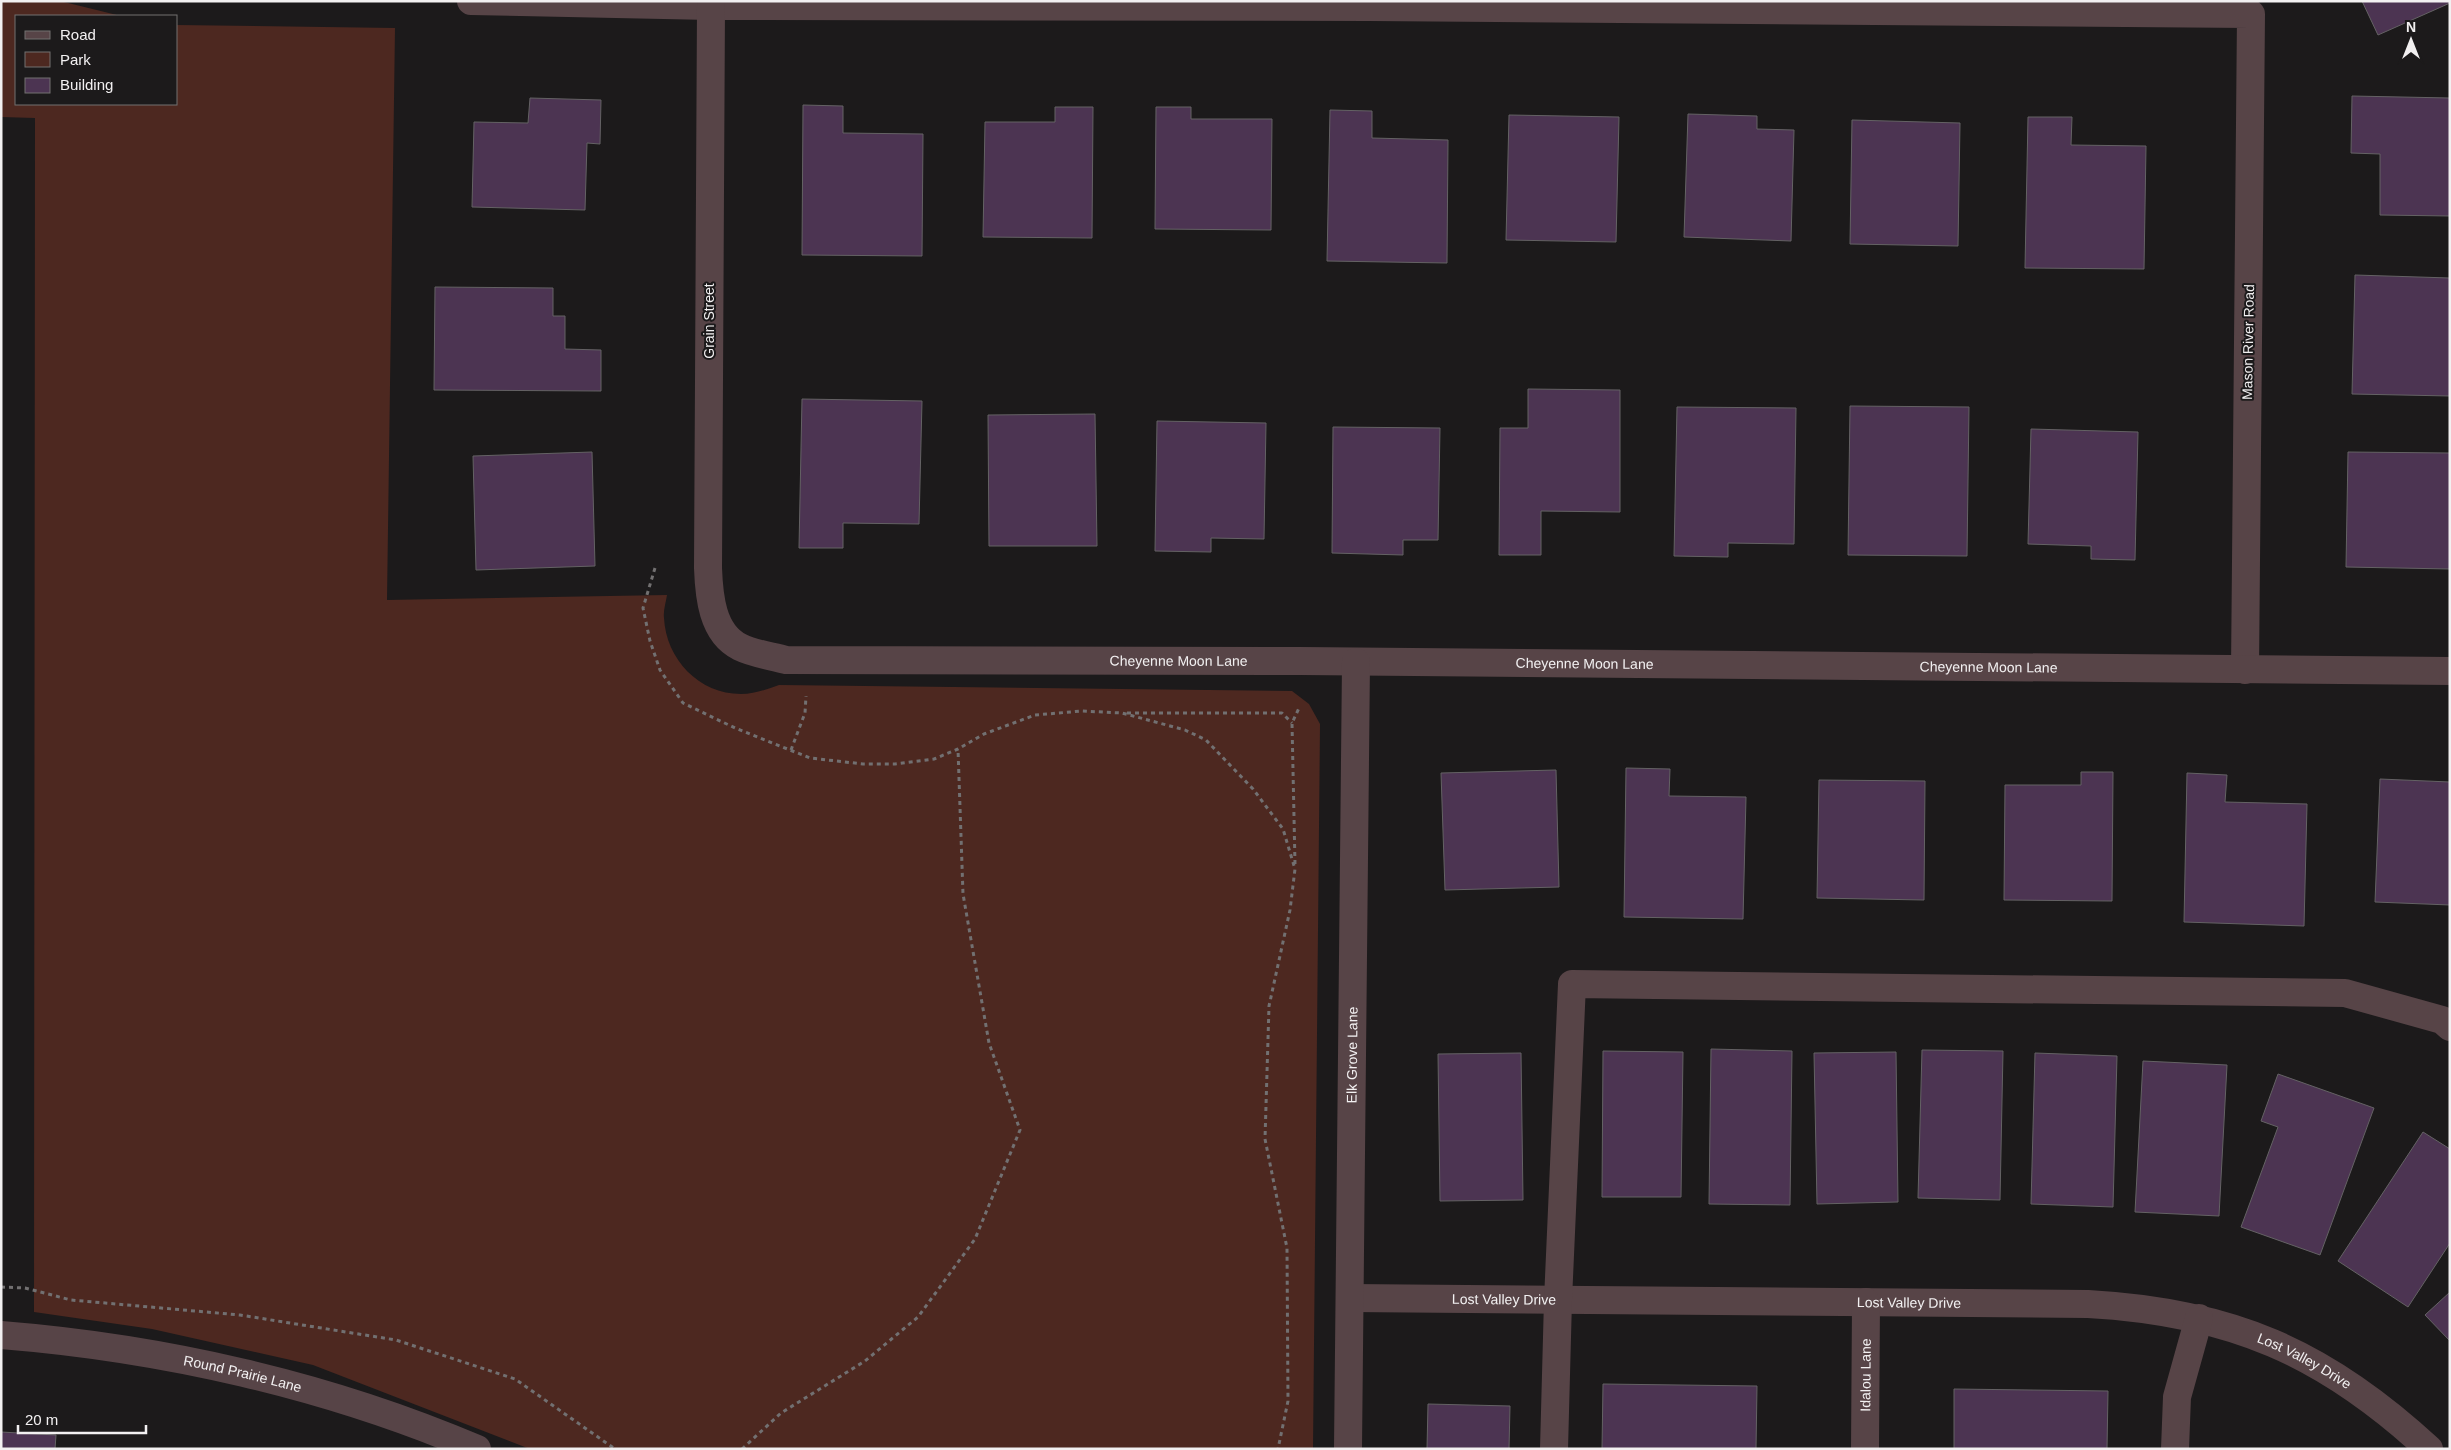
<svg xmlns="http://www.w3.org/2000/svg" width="2451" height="1450" viewBox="0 0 2451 1450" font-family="Helvetica,sans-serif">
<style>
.green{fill:#4d2820}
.building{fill:#4c3452;stroke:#646264}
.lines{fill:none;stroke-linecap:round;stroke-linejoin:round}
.path{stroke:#727071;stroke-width:3;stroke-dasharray:4 4;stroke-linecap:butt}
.minor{stroke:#574447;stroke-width:28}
.labels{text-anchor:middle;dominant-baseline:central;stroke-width:4;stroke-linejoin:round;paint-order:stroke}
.street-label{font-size:14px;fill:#f2f0f1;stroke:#1c1a1b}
</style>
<rect width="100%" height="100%" fill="#1c1a1b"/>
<path class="green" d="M1,1h59l61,15h-105v88h160v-79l219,3 -8,572 280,-5c-1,7 -4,16 -3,23 2,41 35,76 77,76 14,0 26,-5 38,-9l513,6 17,13 11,20 -7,725h-783l-217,-84 -161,-36 -118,-17 1,-1194 -34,-1z"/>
<path class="building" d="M2362,1h88v2l-72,32z
M2352,96l98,2v118l-70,-1v-61l-29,-1z
M530,98l71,2 -1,44 -13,-1 -2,67 -113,-3 2,-85 54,1z
M803,105l40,1v27l80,1 -1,122 -120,-1z
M1055,107h38l-1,131 -109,-1 2,-115h70z
M1156,107h35v12h81l-1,111 -116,-1z
M1330,110l42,1v27l76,2 -1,123 -120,-2z
M1688,114l69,2v13l37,1 -3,111 -107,-4z
M1509,115l110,2 -3,125 -110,-2z
M2028,117h44l-1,28 75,1 -2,123 -119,-1z
M1852,120l108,3 -2,123 -108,-2z
M2355,275l95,3v118l-98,-2z
M435,287l118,1v28h12v33l36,1v41l-167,-1z
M1528,389l92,1v122l-79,-1v44h-42l1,-127h28z
M802,399l120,2 -3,123 -76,-1v25h-44z
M1850,406l119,1 -2,149 -119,-1z
M1677,407l119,1 -2,136 -66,-1v14l-54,-1z
M1095,414l2,132h-108l-1,-131z
M1157,421l109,2 -2,116 -53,-1v14l-56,-1z
M1333,427l107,1 -2,112h-35v15l-71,-2z
M2031,429l107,3 -3,128 -44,-1v-13l-63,-2z
M592,452l3,114 -119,4 -3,-114z
M2348,452l102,1v116l-104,-2z
M1626,768l44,1 -1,27 77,1 -3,122 -119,-2z
M1556,770l3,117 -114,3 -4,-117z
M2081,772h32l-1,129 -108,-1 1,-115h76z
M2187,773l40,2 -2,27 82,2 -3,122 -120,-4z
M2380,779l70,3v123l-75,-3z
M1819,780l106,1 -1,119 -107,-2z
M1711,1049l81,2 -2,154 -81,-1z
M1922,1050l81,1 -3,149 -82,-2z
M1603,1051l80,1 -2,145h-79z
M1896,1052l2,150 -81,2 -3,-151z
M1521,1053l2,147 -83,1 -2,-147z
M2035,1053l82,3 -4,151 -82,-3z
M2143,1061l84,4 -8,151 -84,-4z
M2278,1074l96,34 -54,147 -79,-28 37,-100 -17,-6z
M2423,1132l27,17v94l-42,64 -70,-46z
M2450,1292v49l-25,-26z
M1603,1384l154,2 -1,63h-154z
M1954,1389l154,2 -1,58h-153z
M1428,1404l82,2 -1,43h-82z
M1,1432l55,3 -1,14h-54z"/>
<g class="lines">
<path class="path" d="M655,568l-12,40 7,33 10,29 23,33 52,25 75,30 53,6h32l39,-5 24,-10 26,-15 51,-19 47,-4 40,2 63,17 21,10 47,49 30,40 12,40 -5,41 -21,96 -4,133 22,109 1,153 -10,48
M1127,713h155l10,10
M791,750l14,-37 1,-17
M1295,864l-3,-141 8,-17
M1,1287l24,1 46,12 169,15 156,25 119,39 100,70
M742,1449l39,-36 84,-52 53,-44 57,-78 45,-109 -31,-87 -26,-149 -5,-145"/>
<g class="minor">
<path d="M471,1l240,5 659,1 881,7 -6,656"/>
<path id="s1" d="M711,6l-3,562c1,28 4,65 32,79 14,7 32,9 46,13l515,1 1149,10"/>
<path id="s2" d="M1350,1298l738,6c143,8 236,48 341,145"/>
<path id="s3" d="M1,1335c162,13 326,50 476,114"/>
<path id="s4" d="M1348,1449l8,-787"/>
<path d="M1554,1449l4,-149 14,-316 773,9 97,27 8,7"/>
<path id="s5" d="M1865,1449l1,-147"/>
<path d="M2175,1449l2,-52 22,-79"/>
</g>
</g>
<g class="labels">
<g class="street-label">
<text transform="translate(709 321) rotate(-90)">Grain Street</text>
<text transform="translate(2248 342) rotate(-89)">Mason River Road</text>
<text stroke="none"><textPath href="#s1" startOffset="1092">Cheyenne Moon Lane</textPath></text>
<text stroke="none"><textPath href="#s1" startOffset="1498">Cheyenne Moon Lane</textPath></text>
<text stroke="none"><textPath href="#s1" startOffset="1902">Cheyenne Moon Lane</textPath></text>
<text stroke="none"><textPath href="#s4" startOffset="394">Elk Grove Lane</textPath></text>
<text stroke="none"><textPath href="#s2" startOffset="154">Lost Valley Drive</textPath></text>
<text stroke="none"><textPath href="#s2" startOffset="559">Lost Valley Drive</textPath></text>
<text stroke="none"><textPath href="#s2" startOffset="964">Lost Valley Drive</textPath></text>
<text stroke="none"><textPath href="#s3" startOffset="245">Round Prairie Lane</textPath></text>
<text stroke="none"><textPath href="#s5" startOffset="74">Idalou Lane</textPath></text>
</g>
</g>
<rect width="2451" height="1450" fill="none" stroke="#f2f0f1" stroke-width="5"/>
<rect x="15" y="15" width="162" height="90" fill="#1c1a1b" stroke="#727071"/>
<rect x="25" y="31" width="25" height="8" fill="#574447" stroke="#727071"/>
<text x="60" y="40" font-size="15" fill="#f2f0f1">Road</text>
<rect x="25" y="52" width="25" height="15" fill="#4d2820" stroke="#727071"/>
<text x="60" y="65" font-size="15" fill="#f2f0f1">Park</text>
<rect x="25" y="78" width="25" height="15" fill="#4c3452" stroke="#727071"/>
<text x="60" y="90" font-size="15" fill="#f2f0f1">Building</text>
<g transform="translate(2411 40)" stroke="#1c1a1b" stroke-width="4" paint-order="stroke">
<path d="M0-4L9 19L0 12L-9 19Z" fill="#f2f0f1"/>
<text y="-8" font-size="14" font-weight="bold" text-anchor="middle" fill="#f2f0f1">N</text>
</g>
<path d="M18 1425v8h128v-8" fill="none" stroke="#f2f0f1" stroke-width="2.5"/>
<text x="25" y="1425" font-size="15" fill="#f2f0f1" stroke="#1c1a1b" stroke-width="4" paint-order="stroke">20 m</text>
</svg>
